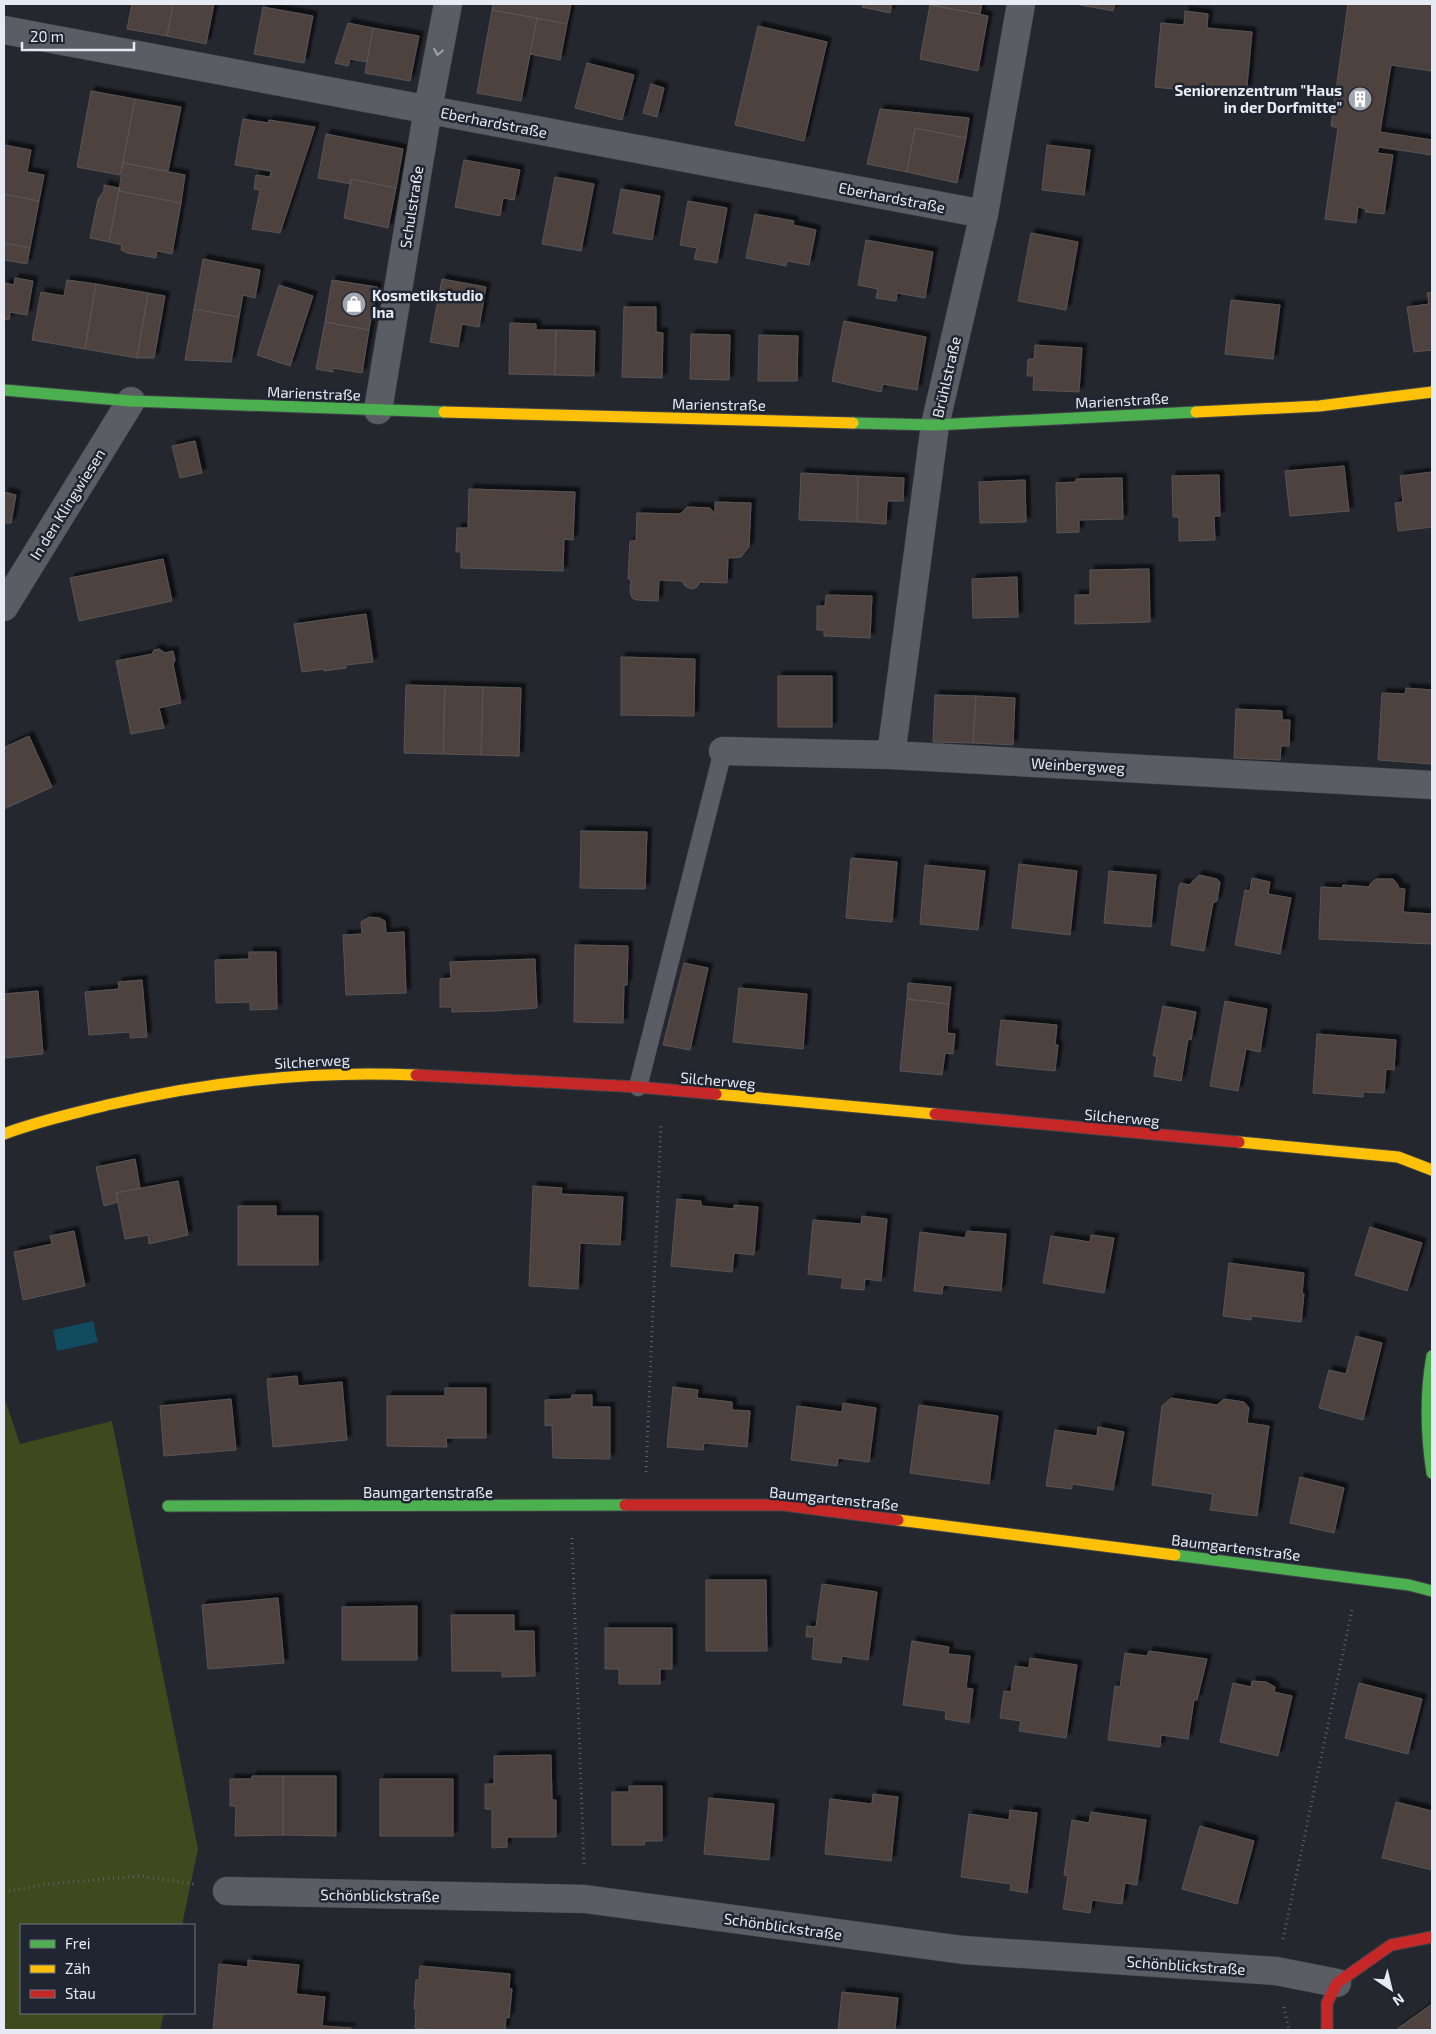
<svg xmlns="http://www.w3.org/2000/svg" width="1436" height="2034" viewBox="0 0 1436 2034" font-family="'Exo 2',sans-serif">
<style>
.green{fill:#3e491e}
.water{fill:#104b5f}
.building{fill:#4e423e;stroke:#585557;filter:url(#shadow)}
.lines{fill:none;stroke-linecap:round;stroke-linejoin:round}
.lane-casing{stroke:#41444a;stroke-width:19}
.street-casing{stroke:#41444a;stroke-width:29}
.fast-casing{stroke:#41444a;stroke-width:13}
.slow-casing{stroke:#41444a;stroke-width:13}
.jam-casing{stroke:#41444a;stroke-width:13}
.path{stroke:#606266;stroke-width:3;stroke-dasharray:1 4;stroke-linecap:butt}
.lane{stroke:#5a5d63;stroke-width:18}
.street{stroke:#5a5d63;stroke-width:28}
.fast{stroke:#4caf50;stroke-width:11}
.slow{stroke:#ffc107;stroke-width:11}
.jam{stroke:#c62828;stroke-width:11}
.oneway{stroke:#a0a4ab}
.labels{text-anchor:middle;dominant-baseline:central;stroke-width:5;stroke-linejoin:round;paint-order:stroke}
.poi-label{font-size:15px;font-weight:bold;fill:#e6eaf3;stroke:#202532;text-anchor:end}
.street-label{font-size:15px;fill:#e6eaf3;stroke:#202532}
</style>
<defs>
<filter id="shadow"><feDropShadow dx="4.5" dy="-4.5" stdDeviation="1" flood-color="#0009"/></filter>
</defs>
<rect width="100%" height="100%" fill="#24272e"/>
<path class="green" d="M4,1397l16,47 92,-23 86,428 -16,76h-161v88h143l-4,17h-156z"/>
<path class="water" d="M93,1321l5,21 -41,9 -4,-21z"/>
<path class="building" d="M132,4h41l-6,32 -40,-7z
M173,4h41l-8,40 -39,-8z
M493,4h78l-4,20 -75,-14z
M863,4h29l-2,9 -28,-6z
M926,4h56l-2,10z
M1075,4h40l-2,7z
M1348,4h84v67l-41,-6 -11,67 52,8v15l-53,-8 -2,6 16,2 -9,59 -19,-2 1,-3 -8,-2 -2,16 -31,-4 13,-91 -7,-2z
M930,5l58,11 -10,55 -58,-12z
M263,7l50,9 -9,47 -50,-9z
M492,10l45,8 -16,83 -44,-8z
M1185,11l23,3 -1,14 45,4 -6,65 -91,-10 6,-64 23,2z
M537,18l30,6 -7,36 -30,-6z
M348,23l25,5 -6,34 -17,-3 -2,7 -13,-3z
M758,26l69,16 -23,99 -69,-16z
M373,28l46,8 -9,45 -45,-8z
M587,63l47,12 -12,45 -47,-12z
M651,84l13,4 -7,29 -14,-4z
M91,91l44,8 -15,76 -43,-8z
M135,99l46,8 -13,64 -45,-8z
M880,109l89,9 -3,20 -51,-10 -8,44 -40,-8z
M243,119l25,4 1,-3 46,7 -35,106 -28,-4 8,-39 -6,-1 2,-14 14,2 1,-6 -36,-6z
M915,128l51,10 -9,45 -50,-11z
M326,134l77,15 -7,39 -45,-9v5l-33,-6z
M4,145l27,5 -4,22 17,3 -5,26 -35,-7z
M1047,145l43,5 -6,45 -42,-5z
M464,160l56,10 -6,30 -11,-2 -3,18 -45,-9z
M123,163l62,12 -4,28 -62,-12z
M555,177l39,7 -13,67 -39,-7z
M351,179l45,9 -8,40 -44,-10z
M104,185l15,3 -10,54 -19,-4 8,-39 6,-8z
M621,189l39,7 -8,44 -39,-7z
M119,191l62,12 -9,51 -15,-3 -1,7 -29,-5 -6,-3 1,-5 -13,-3z
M4,194l35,7 -9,47 -26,-5z
M688,201l39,7 -10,55 -23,-4 3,-11 -17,-3z
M755,214l39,7 -1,4 23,5 -7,35 -22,-4 -1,5 -40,-8z
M1031,233l47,9 -12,68 -48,-9z
M866,240l67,12 -8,46 -28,-5 -1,8 -20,-3 2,-9 -20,-4z
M4,243l26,5 -3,16 -23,-4z
M203,259l57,11 -5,28 -12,-3 -4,22 -45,-8z
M15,278l18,3 -6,34 -17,-3 -1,8 -5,-1v-36l10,2z
M442,279l44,8 -7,40 -17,-3 -4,23 -28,-5z
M67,280l29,4 -11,65 -53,-9 9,-48 23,4z
M332,280l45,7 -8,43 -44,-8z
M96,284l52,9 -11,65 -52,-9z
M279,285l34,11 -23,70 -33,-11z
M1432,292v58l-18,2 -7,-45 22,-3 -2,-11z
M148,293l17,3 -11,62h-17z
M1231,300l49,5 -7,54 -48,-5z
M624,307h32v25l7,1 -1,45 -40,-1z
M194,309l45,8 -8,45 -46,-2z
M844,321l82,16 -9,53 -34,-6 -2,8 -49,-11z
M325,322l44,8 -7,43 -29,-5v4l-17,-3z
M510,323l26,1v6h20l-1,45 -46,-1z
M556,330l39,1 -1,45 -39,-1z
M691,334l39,1 -1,45 -39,-1z
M759,335l39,1 -1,45h-39z
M1035,345l47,3 -3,44 -46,-2 1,-14h-7l1,-17h6z
M195,441l7,32 -22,5 -8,-32z
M1344,466l5,45 -59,5 -5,-45z
M1432,472v55l-34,4 -3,-28 8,-1 -3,-26z
M801,473l57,3 -1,46 -58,-2z
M1219,475l1,41h-6l1,24 -36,1v-24h-6l-1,-41z
M858,476l46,2 -1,23h-16l-1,23 -29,-2z
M1122,478l1,41 -44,1v12l-22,1 -1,-50 20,-1v-3z
M1025,480l1,42 -46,1 -1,-41z
M469,489l106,3 -2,48 -9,-1 -1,32 -102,-3v-16h-5l1,-24h11z
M4,492l12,3 -5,28h-7z
M715,502l36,1 -2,44 -8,10 -13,1 -1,25 -27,-1 -3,5 -6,2 -6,-3 -3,-5 -23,-1 -1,21 -21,-1 -5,-2 -2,-7 1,-12h-3l2,-38h6l1,-28 43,1 7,-7 23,1 5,6z
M163,559l9,42 -93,20 -9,-43z
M1149,569l1,53 -75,2v-29h15v-25z
M1017,577l1,40 -45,1 -1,-39z
M826,595l46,1 -2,42 -46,-2v-6h-7v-24h8z
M366,614l7,48 -27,3v3l-22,3v-2l-22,3 -8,-48z
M159,649l6,4 8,-2 2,9 -2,4 8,39 -22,5 5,20 -33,6 -15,-73 36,-7 2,-4z
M621,657l74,2 -1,57 -73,-1z
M778,676h54v51h-54z
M406,685l39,1 -2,68 -39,-1z
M445,686l38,1 -2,68 -38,-1z
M483,687l38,1 -2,68 -38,-1z
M1406,688l26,2v74l-54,-4 4,-67 23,1z
M935,695l41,1 -3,47 -40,-1z
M976,696l39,2 -2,47 -40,-2z
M1236,709l46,2v9h8l-1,26h-8l-1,14 -46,-2z
M29,736l23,51 -48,22v-54l3,-2 -2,-6z
M581,831l66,1 -2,57 -65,-1z
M851,858l46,4 -5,60 -46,-4z
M1019,864l58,7 -7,64 -58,-7z
M925,865l60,6 -7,59 -58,-6z
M1109,871l47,4 -5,52 -47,-4z
M1199,875l18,4 3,3 -3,19 -4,2 -9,48 -33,-6 8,-59 2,-3 8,2z
M1252,878l18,4 -2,12 23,4 -11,56 -45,-9 10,-55 5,1z
M1376,879h17l5,6v3l7,1 -2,23 29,2v30l-113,-5 2,-52 21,1 1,-3 27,2v-3z
M369,917l10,1 6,3 1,12 18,-1 2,61 -60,2 -3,-60 19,-1 -1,-12z
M575,945l53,1 -1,39h-3l-1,38 -49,-1z
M249,952h27l1,57 -27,1v-8l-34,1 -1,-43 34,-1z
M535,959l2,49 -42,3 -43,1v-5h-12v-28l11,-1 -1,-16z
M684,963l24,5 -18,82 -27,-5z
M142,980l5,57 -17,1v-6l-41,3 -4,-43 34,-3 -1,-7z
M908,983l43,4 -2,17 -42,-5z
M739,988l68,6 -4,55 -70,-7z
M38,991l5,63 -39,4v-64z
M907,999l42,5 -2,29 8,1 -2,20 -8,-1 -3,22 -42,-4z
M1225,1001l42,8 -7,43 -14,-3 -8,42 -28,-5z
M1163,1006l33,6 -5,28 -3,-1 -7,42 -27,-5 3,-20h-4z
M1001,1020l56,5 -2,20h3l-3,26 -59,-6z
M1317,1034l79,6 -2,30 -8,-1 -2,24 -21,-1v5l-50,-4z
M135,1159l5,29 -24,5 2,9 -14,4 -8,-39z
M178,1181l10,54 -39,9 -1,-9 -23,4 -9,-46z
M533,1186l29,2 -1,6 62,3 -3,48 -40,-2 -2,46 -49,-3z
M677,1199l24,2v5l33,3v-4l24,2 -4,48 -20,-2 -2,19 -61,-6z
M238,1206h38v10h42v49h-80z
M862,1216l25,3 -6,62 -16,-2 -1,11 -23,-2 2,-10 -35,-4 5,-54 48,4z
M1370,1227l52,16 -15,48 -52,-16z
M74,1231l11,55 -62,14 -9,-48 38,-8 -2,-8z
M967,1231l39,3 -5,57 -58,-6 -1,9 -28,-3 6,-59 45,6z
M1091,1235l23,3 -10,55 -61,-10 8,-47 39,6z
M1229,1263l75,10 -2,21h2l-3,28 -49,-6 -1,4 -28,-4z
M1356,1336l26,7 -19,77 -44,-12 10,-38 17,4z
M297,1376l1,10 44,-4 5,58 -74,7 -6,-68z
M673,1387l25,3 -1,8 35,4v8l18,1 -3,36 -43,-4 -1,7 -36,-3z
M445,1388h41v50h-40l1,9 -60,-1v-50h58z
M572,1395h20v12h18v52l-57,-1 -1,-33 -7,1v-26l26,-1z
M1171,1398l46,7 7,-6 20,3 5,6 -2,15 22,3 -12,90 -47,-6 3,-16 -61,-9 10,-79z
M231,1399l5,51 -72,6 -4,-50z
M843,1403l33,5 -7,54 -31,-4 -1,8 -46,-6 6,-54 45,6z
M919,1405l79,11 -9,68 -79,-11z
M1098,1427l26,5 -11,58 -41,-6v5l-26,-3 9,-56 42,6z
M1300,1477l44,11 -10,45 -44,-10z
M706,1580h60l1,71h-61z
M822,1584l55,8 -9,68 -26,-4 -1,7 -29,-4 2,-22h-8l1,-11 9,1z
M278,1598l6,65 -76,6 -6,-64z
M417,1606v54h-75v-53z
M451,1615h63v16h20l1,45 -33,1v-6h-50z
M605,1628h67v41h-12v15h-41v-15h-14z
M912,1641l37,6 -1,7 22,2 -4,32 7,1 -4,34 -24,-4 1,-8 -43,-6z
M1149,1651l58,8 -10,41h-3l-6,39 -27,-4 -1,12 -52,-7 7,-54 5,1 5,-34 22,3z
M1030,1658l47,7 -11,73 -47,-7 2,-10 -21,-3 4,-27 7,1 4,-26 14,2z
M1252,1681l14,1 9,5 -1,5 18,4 -14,60 -58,-14 13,-59 18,4z
M1359,1683l63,16 -14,55 -63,-16z
M551,1755l1,45h4v37h-49v10l-15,1v-39h-7v-25h9v-28z
M252,1776h31v59l-48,1 1,-30h-6v-27h22z
M283,1776h53v60l-53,-1z
M380,1779h73v57h-73z
M629,1786h33v55h-17l-1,4h-32v-53h17z
M873,1794l25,3 -7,64 -66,-7 5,-55 42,5z
M709,1798l65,6 -5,56 -65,-6z
M1396,1802l36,9v59l-50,-12z
M1010,1810l27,3 -10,80 -17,-3 1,-6 -50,-7 8,-63 40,6z
M1091,1812l55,8 -9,65 -12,-2 -3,21 -30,-4 -2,13 -27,-4 5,-33 -4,-1 8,-55 17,3z
M1200,1826l54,15 -17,63 -55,-15z
M248,1960l51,5 -3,29 29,3 -3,29 29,2v2h-138l6,-66 29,3z
M420,1966l90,8 -1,15h3l-3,29 -3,-1 -1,13h-69l-21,-2 1,-19h-2l2,-29h3z
M842,1992l56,6 -3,32h-57z
M1432,2004v26h-34l-1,-1z"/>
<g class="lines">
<defs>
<path id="lane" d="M638,1087l85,-336"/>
<path id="street" d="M4,30l980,184
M378,410l50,-301 20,-105
M4,607l127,-206
M723,751l168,4 541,30
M891,755l44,-330 49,-211 37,-210
M227,1891l358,8 378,51 313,21 61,12"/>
<path id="fast" d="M4,390l127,11 313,11
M853,423l82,2 261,-13
M1432,1356c-7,39 -6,78 0,117
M168,1506l457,-1
M1175,1555l234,30 23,6"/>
<path id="slow" d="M444,412l409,11
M1196,412l123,-6 113,-14
M716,1094l219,20
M4,1134c34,-13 68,-20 103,-29 101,-23 205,-35 309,-30
M1239,1142l159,15 34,13
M898,1520l277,35"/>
<path id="jam" d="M416,1075l222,12 78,7
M935,1114l304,28
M625,1505h158l115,15
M1327,2030v-27l10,-20 54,-38 41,-8"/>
</defs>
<use href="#lane" class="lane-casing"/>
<use href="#street" class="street-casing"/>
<use href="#fast" class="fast-casing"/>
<use href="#slow" class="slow-casing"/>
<use href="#jam" class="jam-casing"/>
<path class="path" d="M646,1472l15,-348
M572,1538l12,328
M4,1892l43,-8 93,-8 55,8
M1283,1939l69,-329
M1284,2007l5,23"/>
<use href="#lane" class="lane"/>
<use href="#street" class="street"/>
<use href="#fast" class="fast"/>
<use href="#slow" class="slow"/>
<use href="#jam" class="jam"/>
</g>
<defs><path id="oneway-chevron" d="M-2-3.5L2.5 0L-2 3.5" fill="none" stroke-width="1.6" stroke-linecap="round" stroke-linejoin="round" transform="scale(1.25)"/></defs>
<use class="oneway" href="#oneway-chevron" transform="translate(438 52) rotate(101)"/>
<defs>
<symbol id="building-disc" viewBox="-11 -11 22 22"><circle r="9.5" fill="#a2a6ae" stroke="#202532"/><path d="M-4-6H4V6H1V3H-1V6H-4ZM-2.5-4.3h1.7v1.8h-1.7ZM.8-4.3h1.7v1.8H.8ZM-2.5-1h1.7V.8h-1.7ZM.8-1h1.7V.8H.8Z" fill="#fff"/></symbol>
<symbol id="shop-disc" viewBox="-11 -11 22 22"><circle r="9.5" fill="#a2a6ae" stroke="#202532"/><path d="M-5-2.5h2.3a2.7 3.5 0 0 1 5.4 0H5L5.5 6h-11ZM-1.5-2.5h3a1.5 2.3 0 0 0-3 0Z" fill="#fff"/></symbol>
</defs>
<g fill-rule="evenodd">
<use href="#building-disc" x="1346" y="85" width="28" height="28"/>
<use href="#shop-disc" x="340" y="290" width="28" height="28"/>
</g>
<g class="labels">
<g class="poi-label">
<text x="1342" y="90">Seniorenzentrum "Haus<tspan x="1342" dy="17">in der Dorfmitte"</tspan></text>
<text x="372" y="295" text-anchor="start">Kosmetikstudio<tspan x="372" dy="17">Ina</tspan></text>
</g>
<g class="street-label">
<text transform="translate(494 122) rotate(11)">Eberhardstraße</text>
<text transform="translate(892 197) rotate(11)">Eberhardstraße</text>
<text transform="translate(411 207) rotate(-81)">Schulstraße</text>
<text transform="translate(946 377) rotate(-77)">Brühlstraße</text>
<text transform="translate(314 393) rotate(2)">Marienstraße</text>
<text transform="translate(1122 400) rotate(-3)">Marienstraße</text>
<text transform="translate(719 404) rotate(1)">Marienstraße</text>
<text transform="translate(67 504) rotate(-58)">In den Klingwiesen</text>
<text transform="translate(1078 765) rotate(3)">Weinbergweg</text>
<text transform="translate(312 1061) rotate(-3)">Silcherweg</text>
<text transform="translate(718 1080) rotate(5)">Silcherweg</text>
<text transform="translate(1122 1117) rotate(5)">Silcherweg</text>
<text x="428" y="1492">Baumgartenstraße</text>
<text transform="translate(834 1498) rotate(6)">Baumgartenstraße</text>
<text transform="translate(1236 1547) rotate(7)">Baumgartenstraße</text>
<text transform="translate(380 1895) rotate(1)">Schönblickstraße</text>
<text transform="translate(783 1926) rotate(8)">Schönblickstraße</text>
<text transform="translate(1186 1965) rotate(4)">Schönblickstraße</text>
</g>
</g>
<rect width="1436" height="2034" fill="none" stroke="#e6eaf3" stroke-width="10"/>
<rect x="20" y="1924" width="175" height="90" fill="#202532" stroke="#6f747f"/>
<rect x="30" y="1940" width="25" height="8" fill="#4caf50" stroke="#6f747f"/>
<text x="65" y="1949" font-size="15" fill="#e6eaf3">Frei</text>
<rect x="30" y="1965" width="25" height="8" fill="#ffc107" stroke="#6f747f"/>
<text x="65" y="1974" font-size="15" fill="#e6eaf3">Zäh</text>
<rect x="30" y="1990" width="25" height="8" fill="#c62828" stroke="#6f747f"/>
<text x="65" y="1999" font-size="15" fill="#e6eaf3">Stau</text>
<g transform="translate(1391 1989) rotate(145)" stroke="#202532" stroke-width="4" paint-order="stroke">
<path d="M0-4L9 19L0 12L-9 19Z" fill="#e6eaf3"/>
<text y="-8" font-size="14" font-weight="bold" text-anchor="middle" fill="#e6eaf3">N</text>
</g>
<path d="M22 42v8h112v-8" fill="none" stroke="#e6eaf3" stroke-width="2.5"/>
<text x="30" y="42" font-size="15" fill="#e6eaf3" stroke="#202532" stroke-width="4" paint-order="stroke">20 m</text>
</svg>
